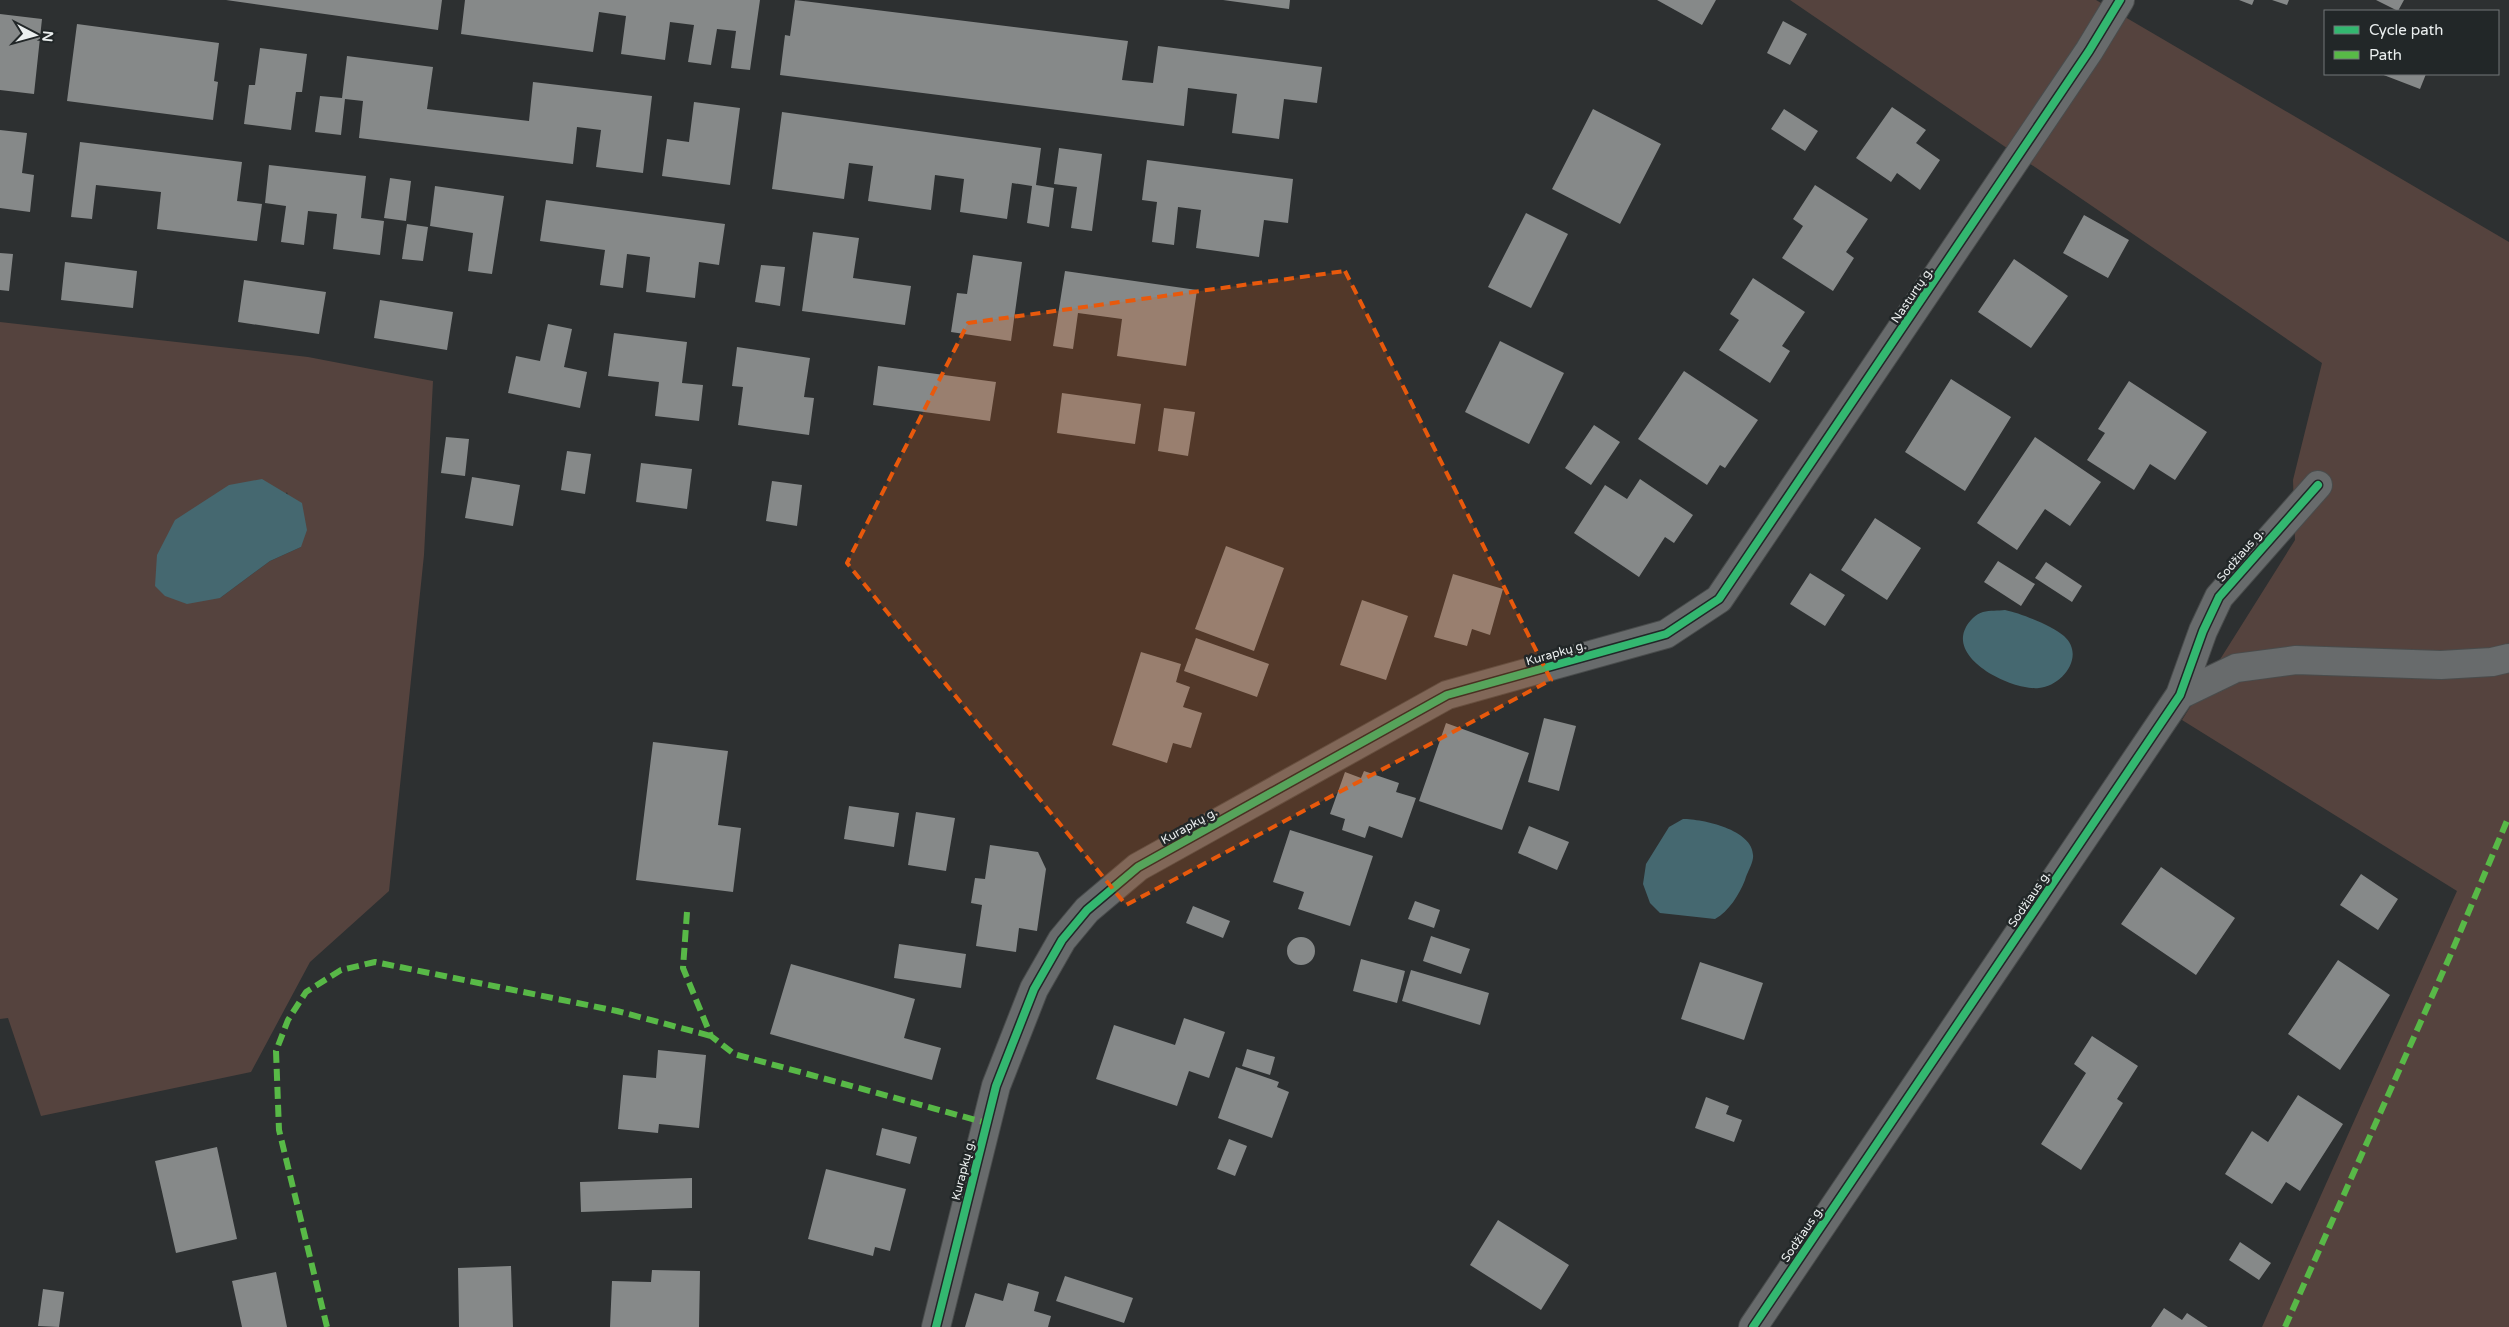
<svg xmlns="http://www.w3.org/2000/svg" width="2509" height="1327" viewBox="0 0 2509 1327" font-family="'Varela Round',sans-serif">
<style>
.green{fill:#55433e;fill-rule:evenodd}
.water{fill:#456870}
.building{fill:#868989}
.lines{fill:none;stroke-linecap:round;stroke-linejoin:round}
.street-casing{stroke:#494c4c;stroke-width:30}
.street{stroke:#686b6c;stroke-width:28}
.quiet{stroke:#58b947;stroke-width:6;stroke-dasharray:12 6;stroke-linecap:butt}
.cycleway-casing{stroke:#222728;stroke-width:11}
.cycleway{stroke:#33b770;stroke-width:8}
.marked{fill:#e8590c;fill-opacity:0.2;stroke:#e8590c;stroke-width:4;stroke-dasharray:10 6;stroke-linejoin:round}
.labels{text-anchor:middle;dominant-baseline:central;stroke-width:5;stroke-linejoin:round;paint-order:stroke}
.street-label{font-size:12px;fill:#ebefef;stroke:#222728}
</style>
<rect width="100%" height="100%" fill="#2d3031"/>
<path class="green" d="M1790,0h306l413,242v1085h-247l195,-436 -275,-171 113,-180 -2,-60 29,-117z
M0,322l308,35 125,24 -9,174 -35,336 -79,71 -59,110 -210,44 -33,-98 -8,1zM287,492l14,55 -31,14 -50,37z"/>
<path class="water" d="M262,479l40,24 5,27 -6,17 -31,14 -50,37 -33,6 -22,-8 -10,-10 2,-31 18,-35 54,-35z
M2005,610c15,3 48,16 59,26 22,20 -2,50 -25,52 -26,3 -91,-28 -73,-61 3,-6 10,-13 17,-15 7,-2 15,-1 22,-2z
M1683,819c20,0 73,11 70,39 -1,7 -6,15 -8,22 -6,15 -16,31 -30,39l-55,-6 -10,-10 -7,-19 3,-20 23,-37z"/>
<path class="building" d="M226,0h216l-4,30z
M465,0h295l-10,70 -19,-2 5,-37 -19,-2 -6,36 -23,-3 6,-37 -24,-3 -5,38 -44,-6 5,-38 -27,-4 -6,40 -132,-18z
M795,0l333,41 -6,39 31,3 5,-37 164,21 -5,36 -33,-4 -5,40 -47,-6 5,-39 -49,-6 -4,38 -404,-51 5,-40 5,1z
M1223,0h67l-1,9z
M1657,0h59l-14,25z
M2239,0h15l-2,5z
M2272,0h17l-2,5z
M2376,0h28l-6,11z
M0,14l42,5 -8,75 -34,-4z
M1783,21l24,13 -17,31 -23,-12z
M77,24l142,19 -5,38 4,1 -5,38 -146,-19z
M260,48l47,6 -5,38h-6l-5,38 -47,-6 5,-39h6z
M347,56l86,11 -6,42 102,12 4,-39 119,14 -9,77 -47,-6 5,-37 -24,-3 -4,37 -214,-26 4,-37 -18,-2 -4,36 -26,-3 5,-36 22,2z
M2381,74h45l-6,15z
M694,102l46,6 -10,77 -68,-9 5,-37 22,3z
M1892,107l34,23 -10,13 24,17 -20,30 -23,-17 -6,9 -35,-24z
M1593,109l68,35 -41,80 -68,-35z
M1784,109l34,22 -13,20 -34,-22z
M782,112l259,36 -5,37 18,3 -5,39 -22,-4 5,-37 -20,-3 -5,36 -47,-7 4,-33 -29,-4 -4,35 -63,-9 5,-35 -24,-3 -5,36 -72,-10z
M0,130l27,3 -5,40 12,2 -4,37 -30,-4z
M80,142l162,20 -5,39 25,3 -5,37 -100,-12 4,-37 -65,-7 -4,34 -21,-2z
M1059,148l43,6 -10,77 -21,-3 6,-41 -23,-3z
M1147,160l146,19 -5,44 -24,-3 -5,37 -63,-9 5,-38 -23,-3 -4,38 -22,-3 5,-40 -15,-2z
M269,165l97,11 -5,42 23,3 -4,34 -47,-6 4,-35 -29,-3 -4,34 -23,-3 5,-36 -21,-3z
M390,178l21,3 -5,40 -22,-3z
M1815,185l53,34 -22,33 8,6 -21,33 -51,-33 21,-32 -10,-7z
M435,186l69,10 -12,78 -24,-3 5,-38 -43,-7z
M546,200l179,24 -6,41 -20,-3 -4,36 -49,-6 4,-35 -23,-3 -4,34 -23,-3 5,-35 -65,-9z
M1526,213l42,21 -37,74 -43,-21z
M2084,215l45,25 -21,38 -45,-25z
M407,224l21,3 -5,34 -21,-2z
M813,232l46,6 -6,40 58,8 -6,39 -103,-14z
M0,253l13,1 -4,37 -9,-1z
M973,255l49,7 -11,79 -60,-9 6,-39 10,1z
M2014,259l54,37 -37,52 -53,-36z
M65,262l72,9 -4,37 -72,-8z
M761,265l24,2 -5,39 -25,-4z
M1065,271l132,19 -11,76 -69,-10 5,-37 -44,-6 -5,36 -20,-3z
M1753,278l52,34 -23,34 8,5 -20,32 -51,-33 20,-30 -9,-6z
M244,280l82,12 -7,42 -81,-12z
M380,300l73,12 -6,38 -73,-12z
M548,324l24,5 -8,38 23,5 -7,36 -72,-15 8,-37 24,5z
M614,333l73,9 -5,41 21,2 -4,36 -44,-5 4,-34 -51,-6z
M1500,341l64,32 -35,71 -64,-32z
M737,347l73,11 -6,39 10,1 -5,37 -71,-10 5,-38 -11,-1z
M878,366l118,16 -6,39 -117,-16z
M1684,371l74,49 -33,48 -5,-3 -13,20 -69,-46z
M1951,379l60,38 -46,74 -60,-39z
M2129,381l78,51 -32,48 -25,-16 -16,26 -47,-30 18,-27 -7,-4z
M1062,393l79,11 -6,40 -78,-11z
M1164,408l31,4 -7,44 -30,-5z
M1594,425l26,17 -29,43 -26,-17z
M446,437l23,2 -4,37 -24,-3z
M2035,437l66,45 -31,44 -25,-17 -28,41 -40,-27z
M567,451l24,3 -6,40 -24,-4z
M641,463l51,6 -5,40 -51,-7z
M472,477l48,8 -7,41 -48,-8z
M1640,479l53,36 -19,28 -9,-6 -26,40 -65,-44 31,-48 22,14z
M772,481l30,4 -5,41 -31,-5z
M1875,518l46,30 -34,52 -46,-30z
M1226,546l58,22 -30,83 -59,-22z
M1998,561l37,23 -14,22 -37,-24z
M2046,562l36,24 -10,16 -37,-24z
M1810,573l35,22 -20,31 -35,-22z
M1453,574l50,15 -13,46 -18,-6 -5,17 -33,-9z
M1362,600l46,16 -22,64 -46,-15z
M1196,638l73,26 -12,33 -73,-26z
M1141,652l40,12 -5,18 14,5 -7,20 19,6 -11,35 -18,-5 -6,20 -55,-18z
M1544,718l32,8 -17,65 -31,-9z
M1446,723l83,30 -27,77 -83,-29z
M653,742l75,9 -10,74 23,3 -8,64 -97,-12z
M1364,771l35,12 -3,9 20,6 -14,40 -33,-12 -4,12 -23,-8 3,-11 -15,-5 15,-42 16,6z
M849,806l50,7 -5,34 -50,-8z
M916,812l39,6 -9,53 -38,-6z
M1529,826l40,16 -12,28 -39,-17z
M1290,830l83,26 -23,70 -52,-17 6,-17 -31,-10z
M990,845l48,7 8,17 -9,62 -18,-3 -3,24 -40,-6 6,-41 -11,-2 4,-25 10,1z
M2161,867l74,51 -39,57 -75,-51z
M2361,874l37,25 -20,31 -38,-25z
M1415,901l25,9 -6,18 -26,-9z
M1193,906l37,15 -7,17 -37,-15z
M1431,936l39,13 -9,25 -38,-13z
M1287 951a14 14 0 1 1 28 0a14 14 0 1 1-28 0Z
M899,944l67,10 -5,34 -67,-10z
M1361,959l44,12 -8,32 -44,-12z
M2338,960l52,35 -50,75 -52,-36z
M1700,962l63,21 -19,57 -63,-21z
M791,964l124,35 -11,39 37,10 -9,32 -162,-46z
M1411,970l78,23 -9,32 -78,-24z
M1184,1018l41,14 -16,46 -20,-7 -12,35 -81,-27 18,-54 61,20z
M2092,1036l46,30 -21,33 6,4 -42,67 -40,-26 45,-71 -12,-9z
M1247,1049l28,8 -5,18 -28,-9z
M658,1050l48,5 -7,73 -40,-4 -1,9 -40,-4 5,-54 33,3z
M1236,1067l43,15 -2,5 12,5 -17,46 -54,-20z
M2298,1095l45,29 -43,67 -14,-9 -14,22 -47,-30 27,-43 16,11z
M1706,1097l23,9 -3,8 16,6 -8,22 -39,-14z
M882,1128l35,9 -7,27 -34,-9z
M1229,1139l18,7 -12,30 -18,-7z
M217,1147l20,92 -61,14 -21,-92z
M826,1169l80,20 -16,62 -15,-4 -2,9 -65,-17z
M692,1178v30l-111,4 -1,-30z
M1498,1220l71,45 -28,45 -71,-45z
M2240,1242l31,21 -12,17 -30,-20z
M511,1266l2,61h-54l-1,-59z
M652,1270l48,1 -1,56h-89l2,-46 39,1z
M276,1272l11,55h-45l-10,-46z
M1065,1276l68,22 -9,25 -68,-22z
M1008,1283l31,9 -5,19 17,5 -3,11h-83l10,-34 28,8z
M43,1289l21,3 -5,35 -21,-1z
M2164,1308l18,12 5,-7 21,14h-57z"/>
<g class="lines">
<defs>
<path id="street" d="M2180,695l56,-27 60,-8 145,5 51,-3 17,-4
M936,1327l60,-241 38,-97 28,-49 25,-30 51,-43 309,-172 219,-61 53,-35 370,-548 31,-51
M1753,1327l427,-632 23,-64 16,-34 99,-112"/>
</defs>
<use href="#street" class="street-casing"/>
<use href="#street" class="street"/>
<path class="quiet" d="M687,912l-4,56 28,68 23,18 253,69
M327,1327l-48,-197 -3,-79 12,-31 18,-28 35,-22 34,-8 242,49 94,25
M2285,1327l165,-371 59,-140"/>
<defs>
<path id="cycleway" d="M936,1327l60,-241 38,-97 28,-49 25,-30 51,-43 309,-172 219,-61 53,-35 370,-548 31,-51
M1753,1327l427,-632 23,-64 16,-34 99,-112"/>
</defs>
<use href="#cycleway" class="cycleway-casing"/>
<use href="#cycleway" class="cycleway"/>
</g>
<path class="marked" d="M1345,271l206,409 -425,225 -279,-342 121,-240z"/>
<g class="labels">
<g class="street-label">
<text transform="translate(1912 295) rotate(-56)">Nasturtų g.</text>
<text transform="translate(2240 555) rotate(-50)">Sodžiaus g.</text>
<text transform="translate(1556 653) rotate(-16)">Kurapkų g.</text>
<text transform="translate(1189 826) rotate(-29)">Kurapkų g.</text>
<text transform="translate(2029 899) rotate(-56)">Sodžiaus g.</text>
<text transform="translate(963 1170) rotate(-76)">Kurapkų g.</text>
<text transform="translate(1802 1234) rotate(-56)">Sodžiaus g.</text>
</g>
</g>
<rect x="2324" y="10" width="175" height="65" fill="#222728" stroke="#727778"/>
<rect x="2334" y="26" width="25" height="8" fill="#33b770" stroke="#727778"/>
<text x="2369" y="35" font-size="15" fill="#ebefef">Cycle path</text>
<rect x="2334" y="51" width="25" height="8" fill="#58b947" stroke="#727778"/>
<text x="2369" y="60" font-size="15" fill="#ebefef">Path</text>
<g transform="translate(35 35) rotate(96)" stroke="#222728" stroke-width="4" paint-order="stroke">
<path d="M0-4L9 19L0 12L-9 19Z" fill="#ebefef"/>
<text y="-8" font-size="14" font-weight="bold" text-anchor="middle" fill="#ebefef">N</text>
</g>
</svg>
